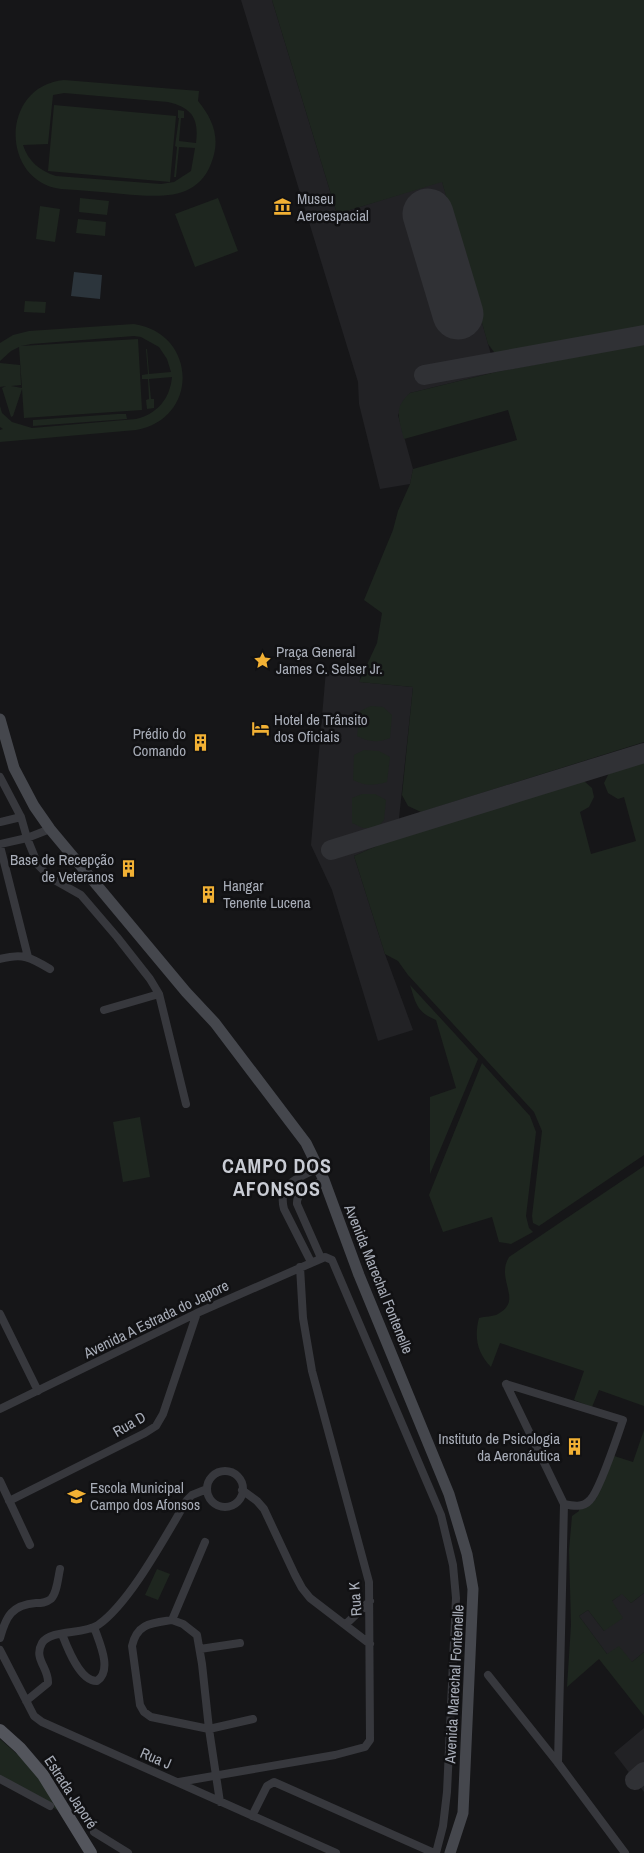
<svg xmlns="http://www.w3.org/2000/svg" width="644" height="1853" viewBox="0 0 644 1853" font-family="'Archivo Narrow',sans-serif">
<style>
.built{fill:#222225}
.green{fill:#1e261f;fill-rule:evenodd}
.water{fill:#2c353c}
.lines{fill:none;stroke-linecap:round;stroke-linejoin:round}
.taxiway{stroke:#303135;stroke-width:20}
.runway{stroke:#303135;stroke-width:51}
.street{stroke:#37383d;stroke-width:8}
.secondary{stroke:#45474d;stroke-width:11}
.primary{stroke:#53555c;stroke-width:12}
.labels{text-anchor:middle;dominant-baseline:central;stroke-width:5;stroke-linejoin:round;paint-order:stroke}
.poi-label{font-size:15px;fill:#a8adb8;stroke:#111113;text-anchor:start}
.street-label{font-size:15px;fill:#a8adb8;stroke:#111113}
.district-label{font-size:20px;font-weight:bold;letter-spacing:1px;fill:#c9ccd4;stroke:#111113}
</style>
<rect width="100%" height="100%" fill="#161618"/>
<path class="built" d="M241,0h31l65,214 105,-33 54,191 -86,21 -12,22 15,54 -3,15 -30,5 -21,-85 -1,-22z
M326,670l34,3v9l53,5 -16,150 -43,19 31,98 28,76 -35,11 -46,-151 -21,-45z
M622,1593l9,10 13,-10v59l-12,10 -25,-8 -28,-38 9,-6 16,21 7,-29z
M644,1728v64l-30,-39z"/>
<path class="green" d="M272,0h372v326l-144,29 -6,-3 -6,-8 -46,-162 -105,32z
M64,80l135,11 -1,10c14,17 22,35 15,57 -13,44 -54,39 -90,36 -21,-2 -41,-4 -62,-5 -61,-8 -61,-103 3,-109zM64,93l104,9c25,6 31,17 28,41l-17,-2 2,-23h3v-7l-6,-1v8h1l-4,28 2,1 -3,30h2l3,-30 16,1 -4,23 -17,11 -13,2 -105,-8c-16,-5 -28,-15 -33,-31l25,-1 5,-49z
M54,105l122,11 -6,66 -122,-11z
M80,198l29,3 -2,14 -28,-3z
M218,198l20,53 -43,16 -20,-53z
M40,206l20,3 -5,33 -19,-3z
M78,219l28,3 -1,14 -29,-3z
M25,301l21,1 -1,11 -21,-1z
M134,324c64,10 65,95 2,106l-136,12v-12l3,-1 -3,-2v-21l2,7 10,9 20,6 104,-9c21,-5 34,-20 36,-42l-23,2 2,20h3v9l-7,1 -1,-9 3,-1 -1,-20h-6v-4l6,-1 -2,-25h1l2,25 22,-2 -4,-13 -8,-12 -18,-10 -7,-1 -103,8 -10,2 117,-7 4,71 -118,8 -2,-29 -9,27 -2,1 -9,-29 4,-2 -6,1v-24l20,2 1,20 -10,1 11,2 -3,-41 -8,4 -11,10v-18l13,-8 16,-4z
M644,344v398l-223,70 -13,-6 -6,-11 11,-108 -54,-5 18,-39 5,-30 -18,-13 29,-70 5,-19 12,-27 3,-15 104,-29 -9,-30 -104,29c-5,-20 -11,-31 6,-46l86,-21z
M117,414h9l1,5 -94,7v-6z
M371,706l12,1 9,8 -2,23c-13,5 -21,4 -33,-2l3,-25z
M364,750l15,1 11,6 -3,25c-15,4 -20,4 -34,-2l1,-25z
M644,762v393l-105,71 -6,-3 -1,-7 10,-85 -8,-19 -126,-137 -10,-14 -13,-7 -31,-98 43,-19 187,-56 8,7 2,9 -5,10 -9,5 11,42 45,-13 -12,-44 -6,2 -10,-6 -4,-10 5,-10z
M362,794h13l11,6 -2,20 -7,8h-14l-11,-5v-25z
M410,985l68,74 -48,115v-77l26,-9 -20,-68c-19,-8 -20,-16 -26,-35z
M482,1063l48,53 6,16 -10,84 3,12 4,4 -22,12 -12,-2 -7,-25 -49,15 -14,-37z
M140,1117l10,60 -27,5 -10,-60z
M644,1166v240l-45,-16 -7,17 -18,-7 10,-29 -84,-28 -9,24c-14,-14 -17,-30 -12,-49 6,-2 14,-1 19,-4 26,-14 -3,-34 11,-57z
M644,1430v163l-13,10 -9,-9 -10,7 11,17 -19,13 -16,-21 -9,6 28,38 12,-8 13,16 12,-10v64l-45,-57 -32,28 4,-62 -2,-75 3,-34 7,-5v-2l13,-6 4,-4 15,-44 22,7z
M157,1569l13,5 -12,26 -13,-5z
M0,1739l42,37 19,36 -61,-34z"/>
<path class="water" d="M74,272l28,3 -2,24 -29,-3z"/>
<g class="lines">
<path class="taxiway" d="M424,375l220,-40
M331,850l313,-97
M635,1780l9,-8"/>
<path class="runway" d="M428,214l30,100"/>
<path class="street" d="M0,777l21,40 6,21 11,27 13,13 30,17 36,42 33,42 9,15 27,110
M0,822l21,-5
M0,844l27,-6 23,-9
M0,846l28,111
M0,959c23,-6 30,-2 50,10
M104,1010l55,-16
M321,1258l-24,-54c-1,-14 16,-18 27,-24
M311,1262l-27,-53c-7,-26 15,-31 34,-41
M0,1314l38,77
M506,1384l58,120 -6,259
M506,1384l117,36c-6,17 -23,70 -33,80 -7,8 -17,6 -26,4
M0,1409l197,-96 128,-56 7,3 109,255 12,50 3,33 -9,194 -4,34 -7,27
M207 1489a18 18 0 1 1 36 0a18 18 0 1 1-36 0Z
M0,1481l30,64
M242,1490l15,11 7,8 31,66 7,13 8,10 60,46
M9,1501l136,-68 11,-7 7,-12 34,-101
M172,1620l11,4 14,11 5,29 7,65 -58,-12 -7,-5 -4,-7 -8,-59c5,-23 20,-23 40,-26z
M172,1620l33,-78
M345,1625l25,-24
M62,1634c5,13 18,48 35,47 16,-11 2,-39 -3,-54
M0,1638c6,-22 12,-33 36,-35 5,0 10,0 15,-4 6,-6 7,-21 9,-30
M200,1649l40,-6
M0,1650l34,66 8,6 294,131
M488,1675l70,88 67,90
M26,1701l22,-18c1,-15 -15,-24 -6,-40 9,-14 41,-8 56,-18 32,-22 68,-90 89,-125l5,-5 15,-6
M0,1779l50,27
M179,1782l156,-27 30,-8 5,-7 -1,-158 -57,-211 -9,-53 -3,-51
M220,1802l-11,-73 44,-10
M252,1816l15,-30 7,-4 160,71
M94,1832l34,21"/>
<path class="secondary" d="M0,719l14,49 20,38 16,23 136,163 29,31 91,120 18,37 35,95 90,219 18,60 6,35 -10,224 -13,40"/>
<path class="primary" d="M0,1730l20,18 23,27 48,78"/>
</g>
<defs>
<symbol id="museum-bare" viewBox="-9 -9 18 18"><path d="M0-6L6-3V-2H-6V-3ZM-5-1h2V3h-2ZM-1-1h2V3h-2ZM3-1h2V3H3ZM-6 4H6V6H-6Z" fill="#f2b134" stroke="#111113" stroke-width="2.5" paint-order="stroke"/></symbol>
<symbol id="sight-bare" viewBox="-9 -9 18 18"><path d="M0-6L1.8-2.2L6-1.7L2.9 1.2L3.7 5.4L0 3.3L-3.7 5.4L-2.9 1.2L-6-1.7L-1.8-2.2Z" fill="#f2b134" stroke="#111113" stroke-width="2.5" paint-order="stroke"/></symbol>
<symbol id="hotel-bare" viewBox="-9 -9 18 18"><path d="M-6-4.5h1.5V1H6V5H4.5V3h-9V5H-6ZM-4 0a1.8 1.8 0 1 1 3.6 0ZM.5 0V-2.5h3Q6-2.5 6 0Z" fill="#f2b134" stroke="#111113" stroke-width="2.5" paint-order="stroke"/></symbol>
<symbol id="building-bare" viewBox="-9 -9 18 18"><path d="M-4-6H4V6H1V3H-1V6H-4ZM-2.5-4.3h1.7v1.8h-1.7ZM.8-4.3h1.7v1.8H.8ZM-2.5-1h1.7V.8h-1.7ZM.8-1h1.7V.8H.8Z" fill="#f2b134" stroke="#111113" stroke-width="2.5" paint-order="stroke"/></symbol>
<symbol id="school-bare" viewBox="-9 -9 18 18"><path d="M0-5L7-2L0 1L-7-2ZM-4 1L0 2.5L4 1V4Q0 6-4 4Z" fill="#f2b134" stroke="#111113" stroke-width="2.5" paint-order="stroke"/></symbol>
</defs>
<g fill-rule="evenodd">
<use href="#museum-bare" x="270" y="194" width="25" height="25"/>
<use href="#sight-bare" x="250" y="648" width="25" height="25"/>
<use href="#hotel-bare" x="248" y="716" width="25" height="25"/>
<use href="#building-bare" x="188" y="730" width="25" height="25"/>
<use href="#building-bare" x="116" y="856" width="25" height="25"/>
<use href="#building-bare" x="196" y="882" width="25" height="25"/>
<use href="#building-bare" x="562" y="1434" width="25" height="25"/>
<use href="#school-bare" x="64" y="1484" width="25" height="25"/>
</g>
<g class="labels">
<g class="poi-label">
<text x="297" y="198">Museu<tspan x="297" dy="17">Aeroespacial</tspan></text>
<text x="276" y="651">Praça General<tspan x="276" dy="17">James C. Selser Jr.</tspan></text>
<text x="274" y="719">Hotel de Trânsito<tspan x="274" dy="17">dos Oficiais</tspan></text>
<text x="186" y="733" text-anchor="end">Prédio do<tspan x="186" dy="17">Comando</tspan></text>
<text x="114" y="859" text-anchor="end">Base de Recepção<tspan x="114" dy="17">de Veteranos</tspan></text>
<text x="223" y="885">Hangar<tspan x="223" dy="17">Tenente Lucena</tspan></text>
<text x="560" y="1438" text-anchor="end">Instituto de Psicologia<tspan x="560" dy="17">da Aeronáutica</tspan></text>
<text x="90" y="1487">Escola Municipal<tspan x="90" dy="17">Campo dos Afonsos</tspan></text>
</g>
<g class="street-label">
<text transform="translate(379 1279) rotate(68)">Avenida Marechal Fontenelle</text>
<text transform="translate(156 1319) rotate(-26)">Avenida A Estrada do Japore</text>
<text transform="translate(129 1424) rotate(-30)">Rua D</text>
<text transform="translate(355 1599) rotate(-94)">Rua K</text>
<text transform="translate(454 1684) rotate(-87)">Avenida Marechal Fontenelle</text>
<text transform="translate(156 1758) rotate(23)">Rua J</text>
<text transform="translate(71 1792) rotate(57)">Estrada Japoré</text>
</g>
<g class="district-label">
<text x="277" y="1165">CAMPO DOS<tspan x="277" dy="23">AFONSOS</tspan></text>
</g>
</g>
</svg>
